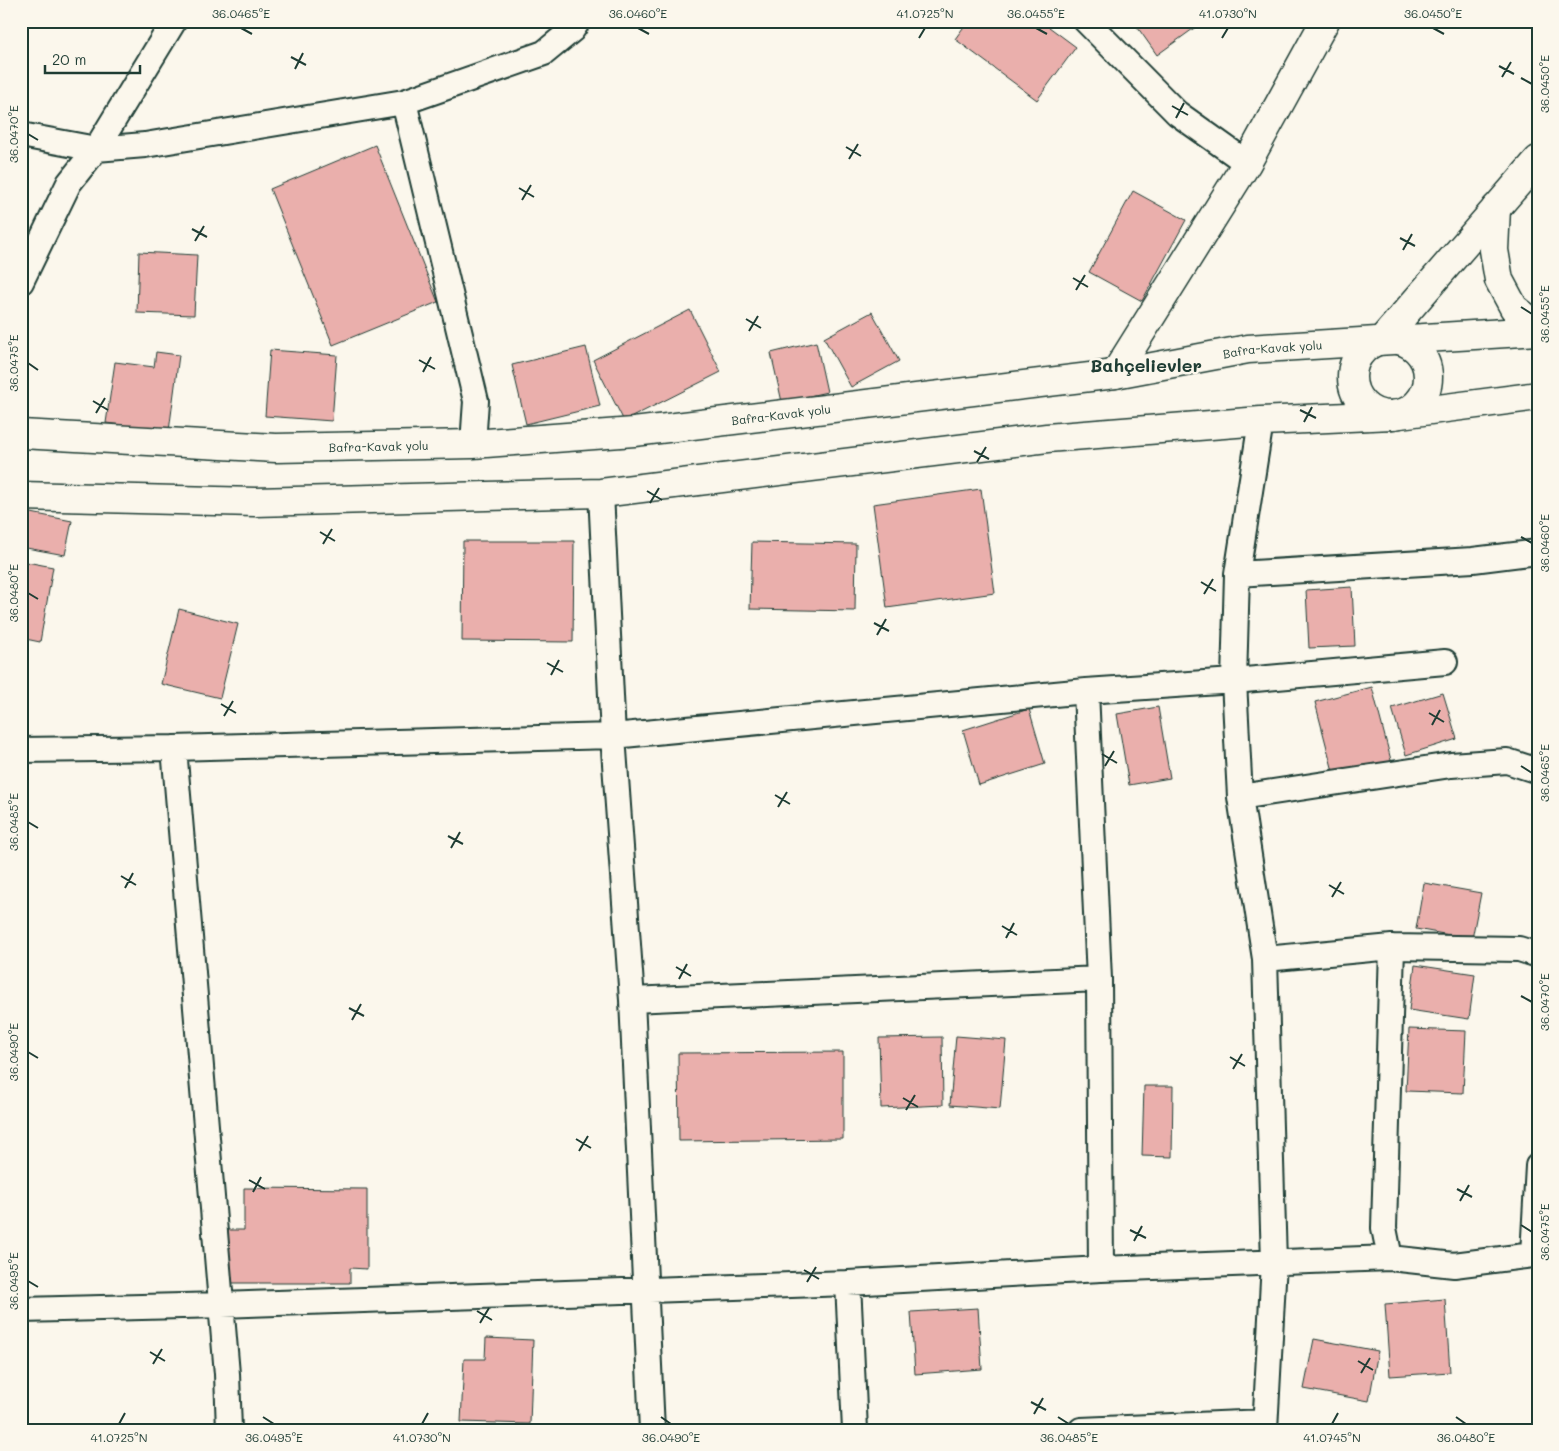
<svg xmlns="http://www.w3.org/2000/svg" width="1559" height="1451" viewBox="0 0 1559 1451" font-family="Mali,sans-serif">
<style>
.building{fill:#eaafac;stroke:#1f3d34}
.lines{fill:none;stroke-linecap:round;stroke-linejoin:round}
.minor-casing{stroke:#1f3d34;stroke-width:28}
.tertiary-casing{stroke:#1f3d34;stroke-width:31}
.secondary-casing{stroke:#1f3d34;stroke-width:31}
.minor{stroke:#fbf7ec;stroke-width:24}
.tertiary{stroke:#fbf7ec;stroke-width:28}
.secondary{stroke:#fbf7ec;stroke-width:28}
.ticks{fill:none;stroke:#1f3d34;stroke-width:2}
.labels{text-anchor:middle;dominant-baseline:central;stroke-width:5;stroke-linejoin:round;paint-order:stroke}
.street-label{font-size:12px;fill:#1f3d34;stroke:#fbf7ec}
.district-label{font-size:18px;font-weight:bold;fill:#1f3d34;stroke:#fbf7ec}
.neatline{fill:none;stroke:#1f3d34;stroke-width:2}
.ticks-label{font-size:12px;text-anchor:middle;fill:#1f3d34}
</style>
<rect width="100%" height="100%" fill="#fbf7ec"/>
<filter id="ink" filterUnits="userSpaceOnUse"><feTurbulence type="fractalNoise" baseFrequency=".02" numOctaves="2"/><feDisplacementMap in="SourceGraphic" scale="10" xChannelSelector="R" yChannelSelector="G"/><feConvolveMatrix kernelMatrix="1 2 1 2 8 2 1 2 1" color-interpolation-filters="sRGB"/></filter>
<g filter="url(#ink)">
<path class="building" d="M968,21h73l35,26 -39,53 -82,-61z
M1133,21h71l-47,34z
M375,145l63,157 -105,43 -63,-156z
M1133,191l53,29 -44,81 -53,-29z
M139,252l58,3 -3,60 -57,-2z
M690,310l31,62 -97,49 -31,-61z
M872,312l27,49 -48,26 -27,-49z
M816,342l11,50 -45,10 -11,-49z
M586,347l14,59 -74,18 -14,-59z
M270,350l67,5 -5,66 -67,-5z
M156,352l23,3 -10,76 -63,-8 9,-61 39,5z
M981,489l14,104 -108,15 -14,-104z
M21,511l51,10 -7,34 -44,-8z
M463,541h111l-1,101 -111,-1z
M752,542l104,2 -1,67 -105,-2z
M21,561l32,6 -13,75 -19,-4z
M1352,587l3,59 -46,2 -3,-58z
M179,609l59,15 -18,74 -59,-14z
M1372,687l20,77 -57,15 -20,-77z
M1443,693l14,46 -51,16 -14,-47z
M1158,707l12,71 -41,7 -12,-71z
M1029,709l16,55 -66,21 -16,-55z
M1424,883l57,10 -9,46 -56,-10z
M1415,965l60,9 -6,45 -60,-9z
M1409,1029l57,2 -3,62 -57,-2z
M956,1036l50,4 -6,69 -50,-4z
M942,1037l1,68 -62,3 -2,-70z
M843,1052v87l-164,2 -1,-88z
M1144,1086h29l-1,71 -30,-1z
M244,1188l123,1v80l-17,-1v15h-122v-53h16z
M1445,1299l5,73 -60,4 -5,-72z
M978,1308l4,61 -67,5 -4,-62z
M486,1338l47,2 -3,84 -69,-2 3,-63h21z
M1314,1339l64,12 -9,50 -65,-12z"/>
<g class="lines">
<defs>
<path id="minor" d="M1086,21l91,92 70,50
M404,102l72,299 -3,43
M21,135l75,14 49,-4 259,-43 140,-49 28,-23 6,-9
M21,282l48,-99 27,-34 78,-128
M1261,421l-24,153 -3,107 6,116 25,162 9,303 -9,168
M601,493l12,243 19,264 20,430
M1237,574l236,-14 65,-8
M1086,691l13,288 2,290
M174,748l53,626 2,56
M21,750l153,-2 439,-12 473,-45 148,-10 211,-19
M1240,797l211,-32 56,-4 31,10
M1265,959l127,-12 127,2 19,6
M632,1000l467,-21
M1533,1255l5,-89
M1390,1258l-6,-30 8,-281
M848,1283l7,147
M21,1310l201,-5 626,-22 253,-14 289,-11 64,7 79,-10 5,1
M1081,1430l184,-8"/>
<path id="tertiary" d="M1382,340l156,-180
M1115,374l132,-211 78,-142"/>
<g id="secondary">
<path d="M1496,208l-2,42 5,30 15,28 24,19"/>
<circle cx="1390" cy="377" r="38"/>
<path id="s1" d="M21,434l255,14 197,-4 161,-12 481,-58 133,-25 290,-18"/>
<path d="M21,496l234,6 346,-9 446,-55 214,-17 131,-6 146,-19"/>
</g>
</defs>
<use href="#minor" class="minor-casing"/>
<use href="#tertiary" class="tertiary-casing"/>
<use href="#secondary" class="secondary-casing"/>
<use href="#minor" class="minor"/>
<use href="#tertiary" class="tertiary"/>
<use href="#secondary" class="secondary"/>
</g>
</g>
<path class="ticks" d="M241,28l11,6M638,28l11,6M1036,28l11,6M1433,28l11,6M919,38l6,-10M1222,38l6,-10M291,57l15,8M1499,66l15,8M295,69l8,-16M1502,77l9,-15M1521,78l11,6M1172,106l16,9M1176,118l8,-15M28,134l10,6M846,147l15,9M849,159l9,-15M519,188l15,9M522,200l9,-15M192,229l15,8M1400,238l15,8M195,241l9,-15M1403,250l9,-16M1073,278l15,9M1076,290l9,-15M1521,307l11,7M746,319l15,9M749,331l9,-15M419,360l16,9M28,363l10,7M423,372l8,-15M93,401l15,9M1300,410l16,8M96,413l9,-15M1304,422l8,-15M974,451l15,8M977,462l9,-15M647,491l15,9M650,503l9,-15M320,532l15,9M1521,537l11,6M323,544l9,-15M1201,582l15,9M28,593l10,6M1204,594l9,-15M874,623l15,8M877,635l9,-16M547,663l16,9M551,675l8,-15M221,704l15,9M1429,713l15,9M224,716l9,-15M1432,725l8,-15M1102,754l15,9M1105,766l9,-15M1521,766l11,7M775,795l15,9M778,807l9,-15M28,822l10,6M448,836l15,8M451,848l9,-16M121,876l15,9M1329,885l15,9M125,888l8,-15M1332,897l9,-15M1002,926l15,9M1006,938l8,-15M676,967l15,9M679,979l8,-15M1521,996l11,6M349,1008l15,8M352,1020l9,-16M28,1052l10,6M1230,1057l15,9M1233,1069l9,-15M903,1098l15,9M906,1110l9,-15M576,1139l15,9M579,1151l9,-15M249,1180l16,9M1457,1189l15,8M253,1192l8,-15M1460,1201l9,-16M1521,1225l11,7M1130,1230l16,8M1134,1241l8,-15M804,1270l15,9M28,1281l10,6M807,1282l9,-15M477,1311l15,9M480,1323l9,-15M150,1352l15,9M1358,1361l15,9M153,1364l9,-15M1361,1373l9,-15M1031,1402l15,8M1034,1414l9,-16M263,1417l11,7M661,1417l10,7M1058,1417l11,7M1456,1417l10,7M119,1424l6,-11M422,1424l6,-11M1332,1424l6,-11"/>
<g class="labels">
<g class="street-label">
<text stroke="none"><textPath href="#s1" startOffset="1258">Bafra-Kavak yolu</textPath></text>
<text stroke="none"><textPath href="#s1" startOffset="762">Bafra-Kavak yolu</textPath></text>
<text stroke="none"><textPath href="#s1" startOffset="358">Bafra-Kavak yolu</textPath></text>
</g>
<g class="district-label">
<text x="1146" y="365">Bahçelievler</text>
</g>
</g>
<rect width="1559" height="1451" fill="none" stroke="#fbf7ec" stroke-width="55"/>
<path d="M45 65v8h95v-8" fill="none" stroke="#1f3d34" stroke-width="2.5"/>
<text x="52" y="65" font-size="15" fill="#1f3d34" stroke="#fbf7ec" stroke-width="4" paint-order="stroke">20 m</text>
<rect x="28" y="28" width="1504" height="1396" class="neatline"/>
<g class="ticks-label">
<text x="241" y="18">36.0465°E</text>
<text x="638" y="18">36.0460°E</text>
<text x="925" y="18">41.0725°N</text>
<text x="1036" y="18">36.0455°E</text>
<text x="1228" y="18">41.0730°N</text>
<text x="1433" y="18">36.0450°E</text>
<text transform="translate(1545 84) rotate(-90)" y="4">36.0450°E</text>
<text transform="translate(14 134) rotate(-90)" y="4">36.0470°E</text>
<text transform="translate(1545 314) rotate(-90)" y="4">36.0455°E</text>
<text transform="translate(14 363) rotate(-90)" y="4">36.0475°E</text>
<text transform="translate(1545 543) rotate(-90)" y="4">36.0460°E</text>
<text transform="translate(14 593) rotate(-90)" y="4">36.0480°E</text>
<text transform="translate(1545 773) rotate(-90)" y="4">36.0465°E</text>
<text transform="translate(14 822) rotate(-90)" y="4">36.0485°E</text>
<text transform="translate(1545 1002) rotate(-90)" y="4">36.0470°E</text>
<text transform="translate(14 1052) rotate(-90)" y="4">36.0490°E</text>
<text transform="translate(1545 1232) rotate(-90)" y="4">36.0475°E</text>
<text transform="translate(14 1281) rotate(-90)" y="4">36.0495°E</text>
<text x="119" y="1442">41.0725°N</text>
<text x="274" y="1442">36.0495°E</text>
<text x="422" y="1442">41.0730°N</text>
<text x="671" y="1442">36.0490°E</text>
<text x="1069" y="1442">36.0485°E</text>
<text x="1332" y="1442">41.0745°N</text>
<text x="1466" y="1442">36.0480°E</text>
</g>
</svg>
